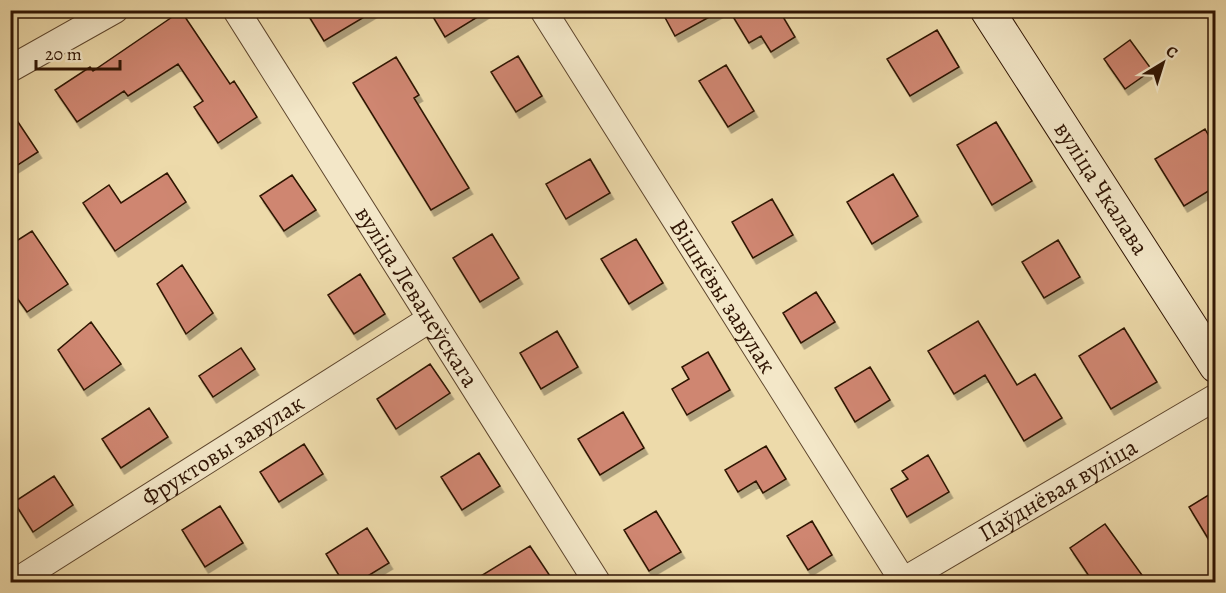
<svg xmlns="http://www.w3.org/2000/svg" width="1226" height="593" viewBox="0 0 1226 593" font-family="Alegreya,serif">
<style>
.building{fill:#cf8671;stroke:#2f1403;stroke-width:1.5;filter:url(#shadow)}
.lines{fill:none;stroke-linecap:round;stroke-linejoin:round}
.minor-casing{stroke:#5e462d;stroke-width:28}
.secondary-casing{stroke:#2f1403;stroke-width:35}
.minor{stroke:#f3e7c8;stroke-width:26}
.secondary{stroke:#f3e7c8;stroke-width:33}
.labels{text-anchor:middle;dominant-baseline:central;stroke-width:4.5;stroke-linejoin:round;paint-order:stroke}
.street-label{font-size:24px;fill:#2f1403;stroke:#f3e7c8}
</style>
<defs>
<filter id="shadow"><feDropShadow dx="3.5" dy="6" stdDeviation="0" flood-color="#0004"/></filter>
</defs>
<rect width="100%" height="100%" fill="#eddaaa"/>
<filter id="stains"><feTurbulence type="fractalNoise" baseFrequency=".00333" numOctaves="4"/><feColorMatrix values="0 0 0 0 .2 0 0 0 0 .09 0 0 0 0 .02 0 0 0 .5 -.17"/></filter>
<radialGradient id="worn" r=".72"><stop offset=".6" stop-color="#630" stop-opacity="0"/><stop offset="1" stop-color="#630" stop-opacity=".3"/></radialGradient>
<path class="building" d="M305,10h71l-52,31z
M429,10h60l-44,27z
M661,10h61l-47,26z
M729,10h50l16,27 -24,15 -10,-16 -12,7z
M181,11l49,73 4,-3 23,36 -39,26 -24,-36 9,-6 -25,-37 -50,32 -4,-5 -47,31 -22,-32 35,-23 3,4z
M937,30l22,37 -49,29 -23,-37z
M1130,40l22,30 -27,19 -21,-30z
M518,56l24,40 -26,16 -25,-40z
M396,57l23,38 -5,3 55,90 -38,22 -78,-127z
M726,65l28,46 -26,16 -29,-46z
M10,110l28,42 -28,18z
M996,122l36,59 -40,24 -35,-60z
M1205,129l10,18v40l-31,19 -29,-47z
M590,159l20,34 -44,26 -20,-35z
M167,173l19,29 -71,49 -32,-48 26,-18 12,18z
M893,174l25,42 -46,28 -25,-42z
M292,175l24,35 -32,21 -24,-35z
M772,199l21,36 -40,23 -21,-36z
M32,231l36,53 -41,28 -17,-24v-43z
M492,234l27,44 -39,24 -27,-44z
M636,239l27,44 -34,21 -28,-45z
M1058,240l22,37 -36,21 -22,-36z
M182,265l31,48 -27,21 -29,-50z
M360,274l25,40 -31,20 -26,-39z
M816,292l19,30 -34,21 -18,-30z
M978,321l39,64 18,-11 27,44 -38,23 -39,-66 -31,19 -26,-43z
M91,322l30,42 -37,26 -26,-40z
M1124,328l33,54 -46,27 -32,-53z
M557,331l21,36 -37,22 -21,-36z
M241,348l14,21 -42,28 -14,-21z
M708,352l22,38 -43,25 -15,-26 17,-10 -7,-12z
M430,364l20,29 -54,36 -19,-30z
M870,367l20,33 -35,22 -20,-34z
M149,408l19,29 -47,31 -19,-29z
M623,412l21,36 -44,27 -22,-36z
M304,444l19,30 -44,28 -19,-30z
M766,446l20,33 -23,14 -7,-12 -18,11 -13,-22z
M479,453l21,33 -38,24 -21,-33z
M928,455l21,37 -42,25 -16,-28 17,-10 -6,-8z
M54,476l19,29 -40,27 -19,-30z
M1215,491v59l-26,-43z
M220,506l23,37 -38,24 -23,-37z
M656,511l25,41 -32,19 -25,-41z
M812,521l20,34 -24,15 -21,-34z
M1105,524l42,58h-54l-23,-34z
M367,528l22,35 -31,19h-15l-17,-28z
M530,546l24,36h-83z"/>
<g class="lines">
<defs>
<g id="minor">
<path id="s1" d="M236,10l361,572"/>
<path id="s2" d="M543,10l360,571"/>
<path d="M10,69l105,-59"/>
<path id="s3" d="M15,582l415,-263"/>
<path id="s4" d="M901,582l315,-185"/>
</g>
<g id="secondary">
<path id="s5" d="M987,10l229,356"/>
</g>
</defs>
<use href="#minor" class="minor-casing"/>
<use href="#secondary" class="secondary-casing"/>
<use href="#minor" class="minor"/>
<use href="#secondary" class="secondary"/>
</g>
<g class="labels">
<g class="street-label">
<text stroke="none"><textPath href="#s5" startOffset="212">вуліца Чкалава</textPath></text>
<text stroke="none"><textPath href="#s2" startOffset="338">Вішнёвы завулак</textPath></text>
<text stroke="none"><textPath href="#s1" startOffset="339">вуліца Леванеўскага</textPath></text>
<text stroke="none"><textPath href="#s3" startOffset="246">Фруктовы завулак</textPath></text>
<text stroke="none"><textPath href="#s4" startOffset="182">Паўднёвая вуліца</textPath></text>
</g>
</g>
<rect width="1226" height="593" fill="none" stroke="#eddaaa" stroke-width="36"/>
<rect x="12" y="12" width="1202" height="569" fill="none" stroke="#2f1403" stroke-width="3"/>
<rect x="18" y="18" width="1190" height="557" fill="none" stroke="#2f1403" stroke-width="1.5"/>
<g transform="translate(1163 63) rotate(38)" stroke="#f3e7c8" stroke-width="4.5" paint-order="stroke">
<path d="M0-4.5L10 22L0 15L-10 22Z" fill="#2f1403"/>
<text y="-9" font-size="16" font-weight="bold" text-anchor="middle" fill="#2f1403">С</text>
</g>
<path d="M36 60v9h84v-9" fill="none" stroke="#2f1403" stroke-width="3"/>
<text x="45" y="60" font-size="18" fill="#2f1403" stroke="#f3e7c8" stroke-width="4.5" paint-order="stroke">20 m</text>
<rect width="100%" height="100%" filter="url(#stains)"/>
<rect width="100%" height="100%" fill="url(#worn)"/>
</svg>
